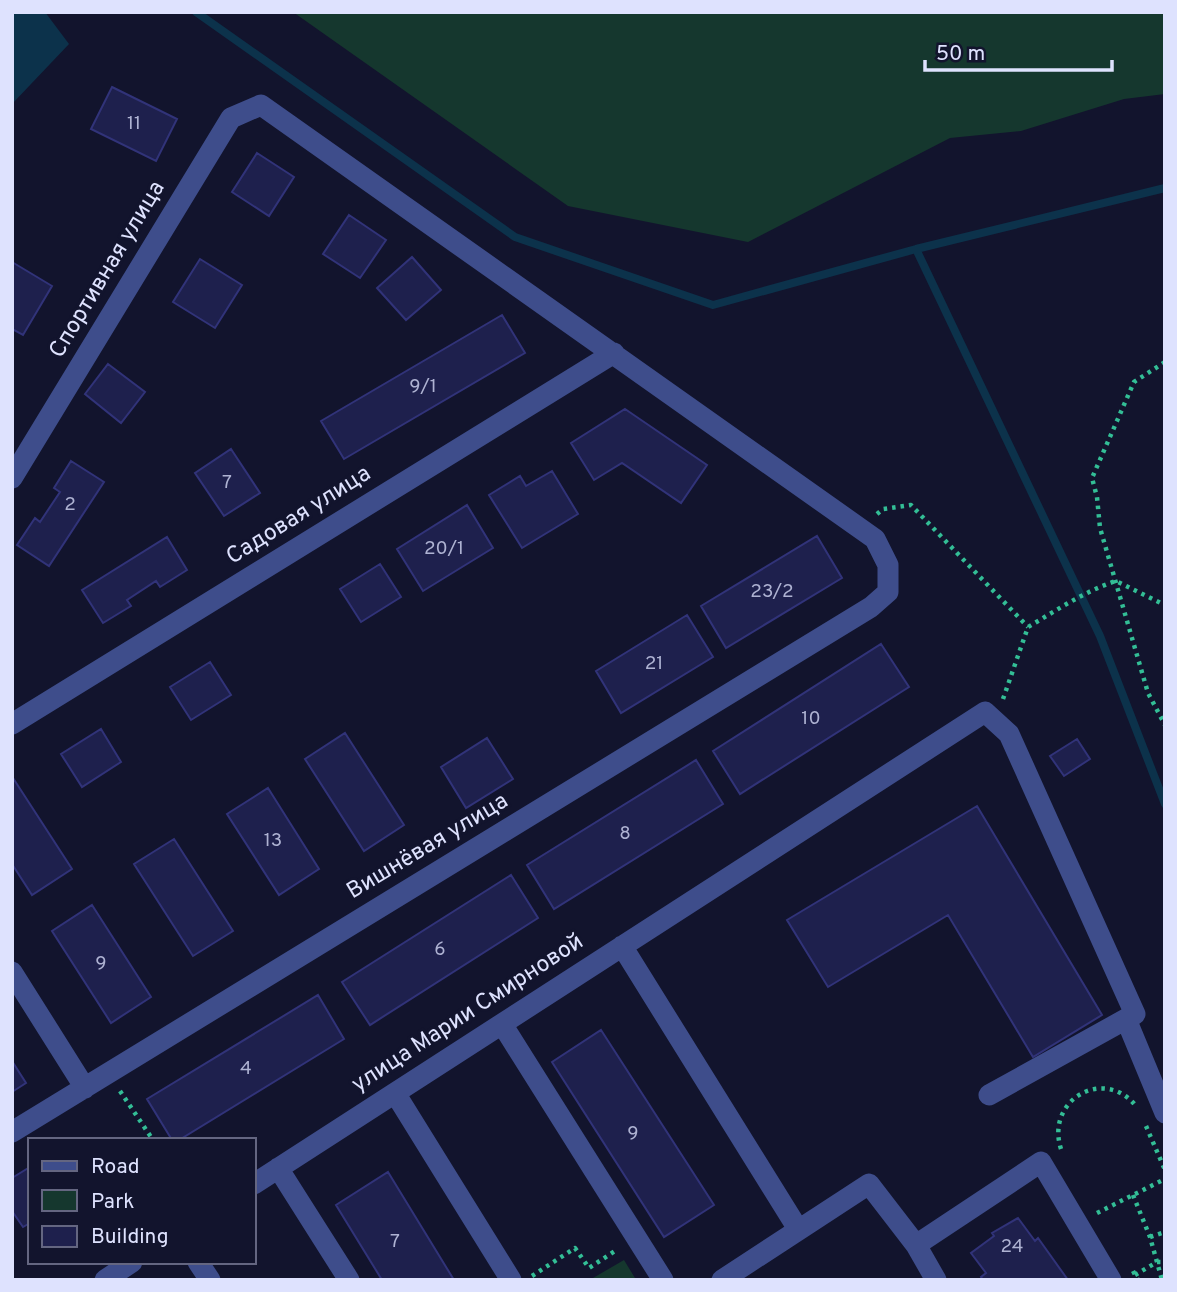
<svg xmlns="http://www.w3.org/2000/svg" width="1177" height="1292" viewBox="0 0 1177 1292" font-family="Overpass,sans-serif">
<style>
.green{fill:#15372e}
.water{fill:#0c324b}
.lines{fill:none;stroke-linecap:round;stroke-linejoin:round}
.stream{stroke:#0c324b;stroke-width:8}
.building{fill:#1e204d;stroke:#313379;stroke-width:2}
.path{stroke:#33be96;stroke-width:4.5;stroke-dasharray:3.5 5;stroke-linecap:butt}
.minor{stroke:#3e4d8b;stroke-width:21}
.labels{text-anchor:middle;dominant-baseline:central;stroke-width:6;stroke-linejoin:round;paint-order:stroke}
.number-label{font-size:19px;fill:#aeb2d2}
.street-label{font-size:23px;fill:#dee2fe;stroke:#12142d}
</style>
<rect width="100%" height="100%" fill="#12142d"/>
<path class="green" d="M293,12h872v82l-41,5 -103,32 -71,7 -202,104 -180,-36z
M624,1260l11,18 -41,2 -1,-2z"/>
<path class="water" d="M12,12h33l24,32 -57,60z"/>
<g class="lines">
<path class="stream" d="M196,12l319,225 198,68 203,-56 249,-61
M916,249l184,387 65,168"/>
</g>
<path class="building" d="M112,87l65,32 -21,42 -65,-32z
M257,153l37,24 -25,39 -37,-24z
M349,215l37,25 -26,38 -37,-24z
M412,257l29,33 -35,30 -29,-32z
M200,259l42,26 -27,43 -42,-26z
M12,262l40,24 -29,49 -11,-6z
M502,315l23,38 -181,106 -23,-38z
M108,364l37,28 -24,31 -36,-29z
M625,409l82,56 -26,38 -59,-40 -28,17 -23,-37z
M231,449l29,44 -36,23 -29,-43z
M71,461l33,21 -55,84 -32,-21 18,-27 5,4 20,-30 -6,-4z
M552,471l26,43 -56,34 -33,-53 31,-19 6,10z
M467,505l26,43 -70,43 -26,-42z
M817,536l25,42 -116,70 -25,-42z
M167,537l20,33 -27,17 -4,-6 -29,19 4,6 -28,17 -21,-33z
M380,564l21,33 -40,25 -21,-33z
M687,615l26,42 -92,56 -25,-42z
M881,644l28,43 -169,107 -27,-43z
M210,662l21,33 -40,25 -21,-33z
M101,729l20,33 -39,25 -21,-33z
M345,733l59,92 -40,26 -59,-92z
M487,738l26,41 -47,29 -25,-41z
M1077,739l13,20 -26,17 -14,-20z
M696,760l27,44 -169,105 -27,-44z
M13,778l59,91 -40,26 -20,-31z
M268,788l51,81 -40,26 -52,-81z
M977,806l125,209 -69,42 -85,-142 -120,72 -41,-67z
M174,839l59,92 -40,25 -59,-92z
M511,875l27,43 -168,107 -28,-43z
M92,905l59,92 -40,26 -59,-92z
M318,995l26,44 -165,101h-7l-25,-41z
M601,1030l113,175 -50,32 -112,-175z
M12,1061l14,22 -14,9z
M30,1167v56l-7,4 -11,-16v-33z
M388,1172l66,108h-72l-46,-75z
M1018,1218l17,23 3,-3 30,42h-85l-2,-3 5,-4 -15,-20 23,-17 -2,-3z"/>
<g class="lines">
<path class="path" d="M1165,362l-31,20 -42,96 5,19 3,31 48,165 17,32
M877,514l6,-5 28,-4 117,122
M1003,699l25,-72c29,-17 57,-36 88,-46l49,24
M120,1091l33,49
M1146,1126l19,44
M1061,1149c-16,-49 43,-83 75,-43
M1133,1195l17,42 12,43
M1097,1213l68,-34
M1150,1237l15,-5
M1133,1271l5,9
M1135,1275l22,-13h8
M532,1276l43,-28 14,20 29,-19"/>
<path class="minor" d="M12,478l219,-360 30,-13 614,434 13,26v27l-17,15 -859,525
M12,724l602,-371
M622,946l176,283
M12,972l73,116
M1126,1019l39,94
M502,1024l161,256
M395,1093l116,187
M278,1168l71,112
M254,1184l731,-472 24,22 126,280 -146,81
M198,1262l12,18
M105,1280l27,-18
M722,1280l147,-96 47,61
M936,1280l-20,-35 125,-83 70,118"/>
</g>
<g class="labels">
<g class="number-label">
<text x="134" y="124">11</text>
<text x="423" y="387">9/1</text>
<text x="227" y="483">7</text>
<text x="70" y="505">2</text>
<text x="444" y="549">20/1</text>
<text x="772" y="592">23/2</text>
<text x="654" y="664">21</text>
<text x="811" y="719">10</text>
<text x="625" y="834">8</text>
<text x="273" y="841">13</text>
<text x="440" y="950">6</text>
<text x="101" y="964">9</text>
<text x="246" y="1069">4</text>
<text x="633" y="1134">9</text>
<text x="395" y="1242">7</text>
<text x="1012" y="1247">24</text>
</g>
<g class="street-label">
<text transform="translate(108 270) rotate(-59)">Спортивная улица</text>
<text transform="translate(299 516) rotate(-32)">Садовая улица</text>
<text transform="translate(428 847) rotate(-31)">Вишнёвая улица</text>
<text transform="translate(468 1014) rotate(-33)">улица Марии Смирновой</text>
</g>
</g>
<rect width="1177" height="1292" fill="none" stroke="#dee2fe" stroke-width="28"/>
<rect x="28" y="1138" width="228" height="126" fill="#12142d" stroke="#646681" stroke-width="2"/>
<rect x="42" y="1161" width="35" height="10" fill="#3e4d8b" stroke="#646681" stroke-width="2"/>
<text x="91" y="1173" font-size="21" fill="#dee2fe">Road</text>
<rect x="42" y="1190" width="35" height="21" fill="#15372e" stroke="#646681" stroke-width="2"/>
<text x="91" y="1208" font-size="21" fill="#dee2fe">Park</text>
<rect x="42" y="1226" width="35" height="21" fill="#1e204d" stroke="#646681" stroke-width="2"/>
<text x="91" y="1243" font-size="21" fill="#dee2fe">Building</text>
<path d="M925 60v10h187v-10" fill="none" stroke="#dee2fe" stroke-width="3.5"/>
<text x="936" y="60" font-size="21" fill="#dee2fe" stroke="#12142d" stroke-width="5" paint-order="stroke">50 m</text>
</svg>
